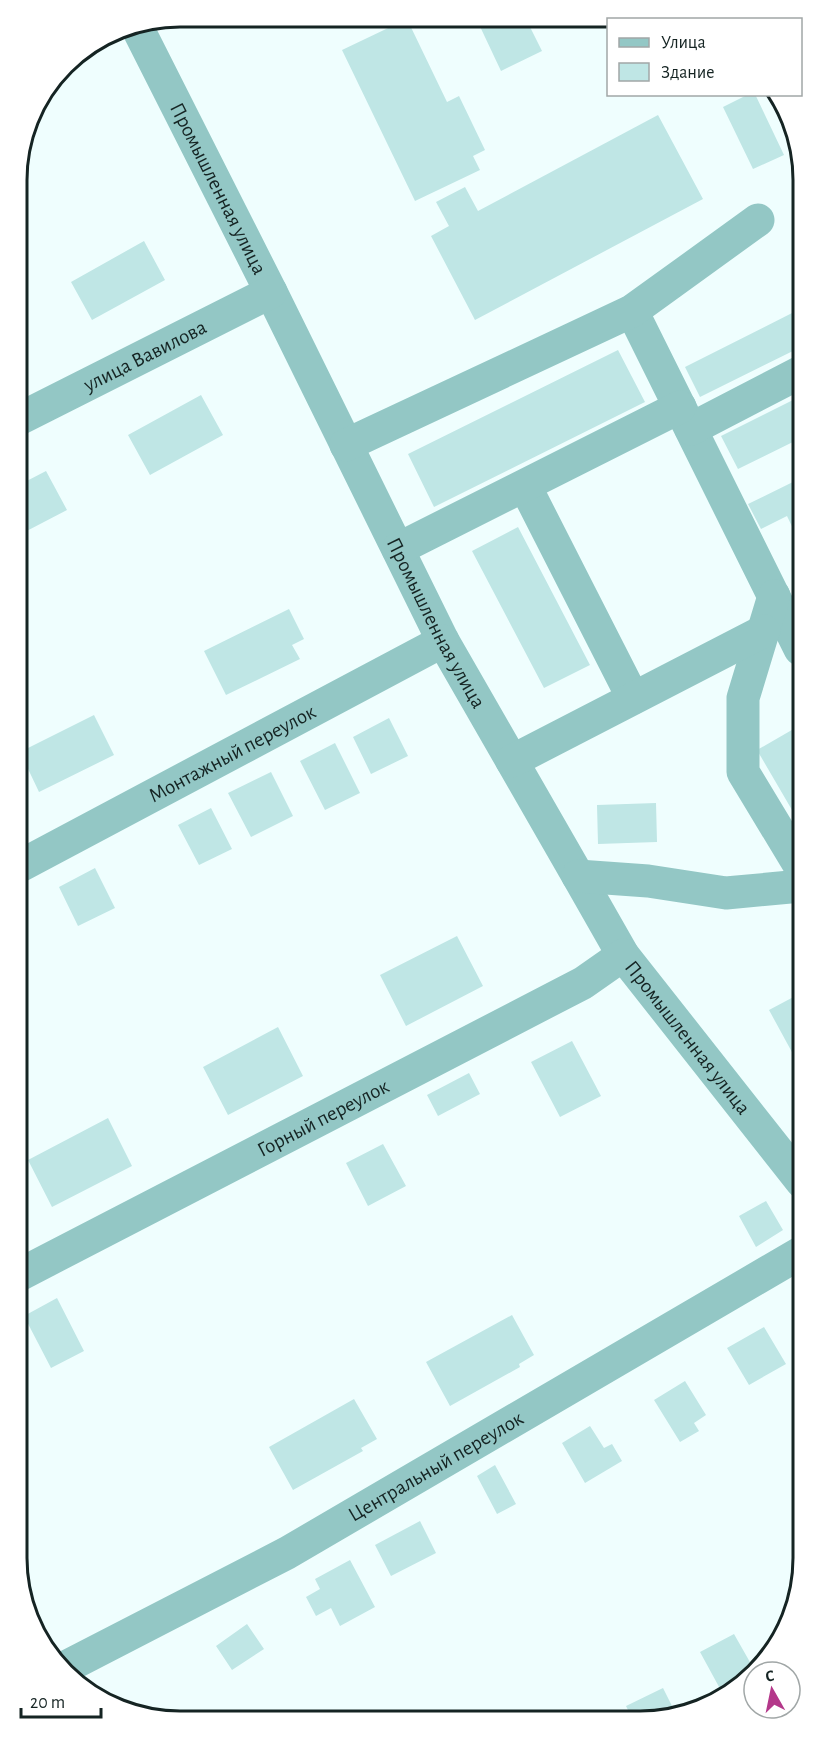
<svg xmlns="http://www.w3.org/2000/svg" width="820" height="1738" viewBox="0 0 820 1738" font-family="'Alegreya Sans',sans-serif">
<style>
.building{fill:#bfe6e5}
.lines{fill:none;stroke-linecap:round;stroke-linejoin:round}
.minor{stroke:#93c7c5;stroke-width:33}
.labels{text-anchor:middle;dominant-baseline:central;stroke-width:4.5;stroke-linejoin:round;paint-order:stroke}
.street-label{font-size:21px;fill:#152423;stroke:#fff}
.rim{fill:none;stroke:#152423;stroke-width:3}
</style>
<rect width="100%" height="100%" fill="#effefe"/>
<path class="building" d="M476,18l50,1 16,32 -41,20z
M407,19l40,83 12,-6 26,54 -12,6 7,14 -65,31 -73,-151z
M749,94h6l29,61 -31,14 -30,-62z
M658,115l45,84 -228,121 -44,-84 18,-10 -13,-24 29,-15 13,24z
M144,241l21,39 -73,40 -21,-38z
M798,310l1,38 -99,49 -15,-30z
M618,350l27,52 -211,105 -26,-53z
M201,395l22,40 -73,40 -22,-40z
M799,397v42l-61,30 -17,-33z
M46,471l21,39 -48,25v-50z
M799,479v62l-12,-25 -26,13 -13,-25z
M518,527l72,138 -46,23 -72,-137z
M289,609l15,30 -12,6 8,14 -74,36 -22,-44z
M94,715l20,40 -75,37 -19,-40z
M389,718l19,38 -37,18 -18,-37z
M797,727l3,6v72l-8,5 -35,-60z
M335,743l25,50 -35,17 -25,-49z
M271,772l22,44 -42,21 -23,-44z
M656,803l1,39 -59,2 -1,-39z
M211,808l21,41 -33,16 -21,-40z
M95,868l20,40 -37,18 -19,-39z
M457,936l26,50 -77,40 -26,-51z
M801,993v57l-8,4 -24,-44z
M278,1027l25,49 -75,39 -25,-48z
M572,1041l29,55 -41,21 -29,-55z
M469,1073l11,21 -42,22 -11,-21z
M108,1118l24,48 -80,41 -24,-47z
M383,1144l23,42 -38,20 -22,-43z
M766,1201l17,29 -27,17 -17,-31z
M57,1298l27,53 -33,17 -27,-52z
M512,1315l22,40 -15,9 1,3 -70,39 -24,-44z
M764,1327l22,37 -37,21 -22,-37z
M685,1381l21,34 -12,8 5,8 -19,11 -26,-42z
M354,1399l23,40 -16,9 2,3 -70,39 -24,-43z
M590,1426l14,22 8,-4 10,17 -37,22 -23,-40z
M495,1465l21,39 -19,10 -20,-38z
M420,1521l16,32 -45,23 -16,-31z
M350,1560l25,47 -35,19 -9,-18 -15,8 -10,-19 14,-8 -5,-10z
M247,1624l17,25 -32,21 -16,-24z
M734,1634l21,37 -22,21 -9,4 -24,-44z
M663,1688l14,28h-46l-5,-10z"/>
<g class="lines">
<g class="minor">
<path id="s1" d="M136,25l135,267 172,349 135,235 45,79 179,227"/>
<path d="M632,311l168,338"/>
<path id="s2" d="M19,419l252,-127"/>
<path d="M691,429l108,-56"/>
<path d="M346,445l286,-134 126,-91"/>
<path d="M525,486l108,212"/>
<path d="M398,549l282,-142"/>
<path d="M774,596l-31,102v74l55,91"/>
<path d="M512,761l252,-130"/>
<path id="s3" d="M20,866l423,-225"/>
<path d="M578,876l70,5 78,12 75,-7"/>
<path id="s4" d="M21,1274l562,-291 40,-28"/>
<path id="s5" d="M64,1668l223,-115 515,-301"/>
</g>
</g>
<g class="labels">
<g class="street-label">
<text stroke="none"><textPath href="#s1" startOffset="183">Промышленная улица</textPath></text>
<text stroke="none"><textPath href="#s2" startOffset="141">улица Вавилова</textPath></text>
<text stroke="none"><textPath href="#s1" startOffset="669">Промышленная улица</textPath></text>
<text stroke="none"><textPath href="#s3" startOffset="240">Монтажный переулок</textPath></text>
<text stroke="none"><textPath href="#s1" startOffset="1155">Промышленная улица</textPath></text>
<text stroke="none"><textPath href="#s4" startOffset="340">Горный переулок</textPath></text>
<text stroke="none"><textPath href="#s5" startOffset="423">Центральный переулок</textPath></text>
</g>
</g>
<path d="M0 0H820V1738H0ZM180 27H640A153 153 0 0 1 793 180V1558A153 153 0 0 1 640 1711H180A153 153 0 0 1 27 1558V180A153 153 0 0 1 180 27Z" fill="#fff" fill-rule="evenodd"/>
<path class="rim" d="M180 27H640A153 153 0 0 1 793 180V1558A153 153 0 0 1 640 1711H180A153 153 0 0 1 27 1558V180A153 153 0 0 1 180 27Z"/>
<rect x="607" y="18" width="195" height="78" fill="#ffffff" stroke="#a1a7a7" stroke-width="1.5"/>
<rect x="619" y="38" width="30" height="9" fill="#93c7c5" stroke="#a1a7a7" stroke-width="1.5"/>
<text x="661" y="48" font-size="18" fill="#152423">Улица</text>
<rect x="619" y="63" width="30" height="18" fill="#bfe6e5" stroke="#a1a7a7" stroke-width="1.5"/>
<text x="661" y="78" font-size="18" fill="#152423">Здание</text>
<g transform="translate(772 1690) rotate(351)"><circle r="28" fill="#ffffff" stroke="#a1a7a7" stroke-width="1.5"/>
<path d="M0-4.5L10 22L0 15L-10 22Z" fill="#b4388a"/>
<text y="-9" font-size="16" font-weight="bold" text-anchor="middle" fill="#152423">С</text>
</g>
<path d="M21 1708v9h80v-9" fill="none" stroke="#152423" stroke-width="3"/>
<text x="30" y="1708" font-size="18" fill="#152423" stroke="#ffffff" stroke-width="4.5" paint-order="stroke">20 m</text>
</svg>
